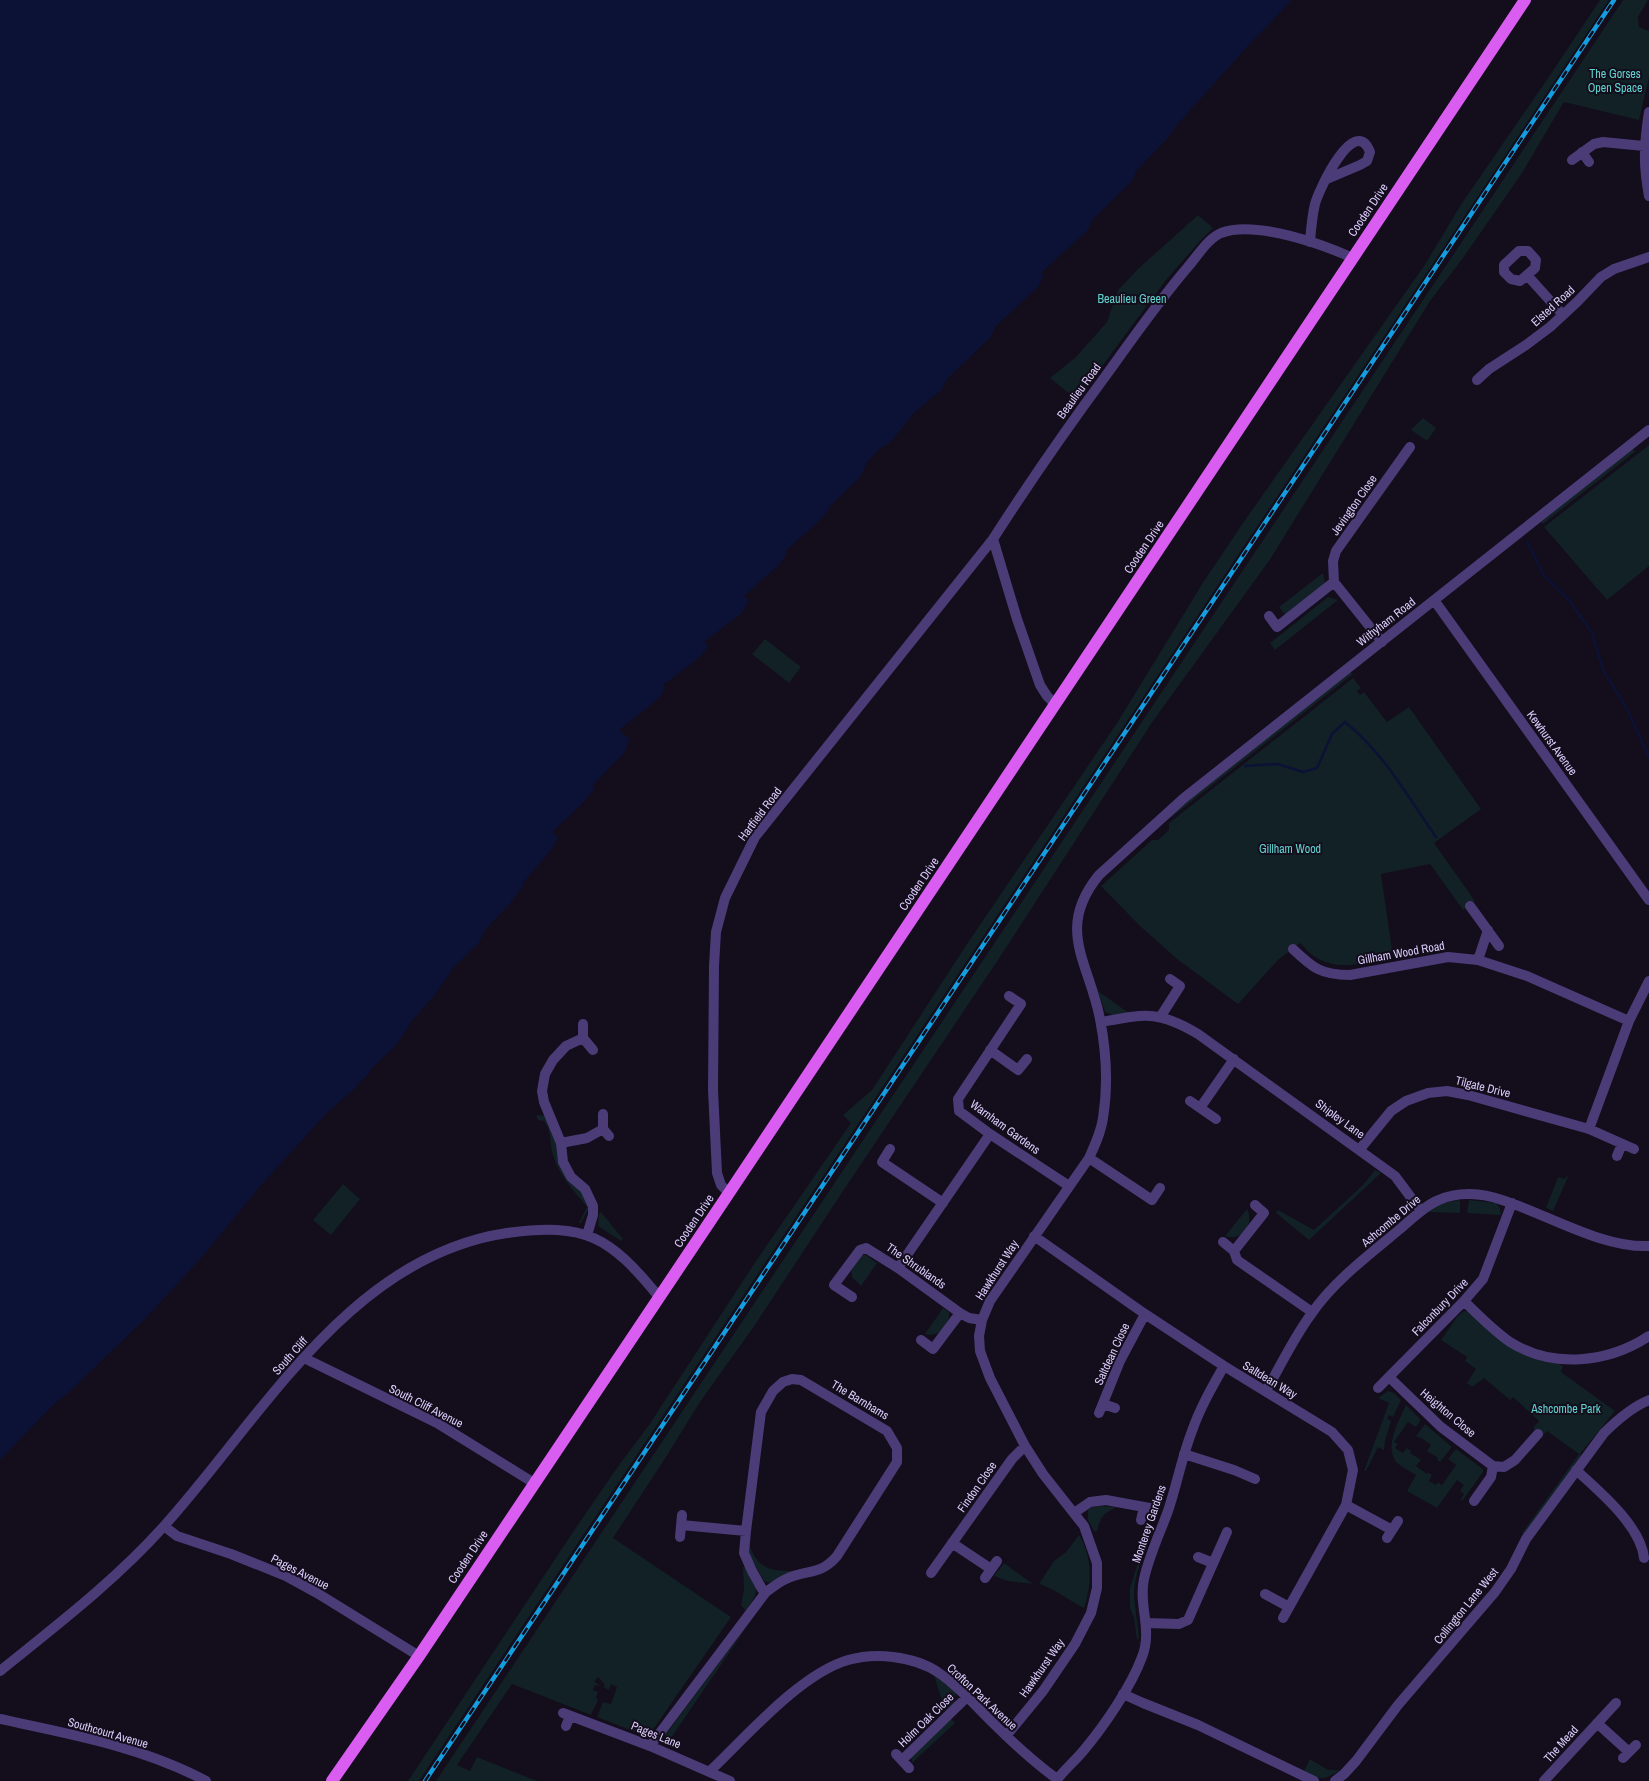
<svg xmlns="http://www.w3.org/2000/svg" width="1649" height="1781" viewBox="0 0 1649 1781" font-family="'Archivo Narrow',sans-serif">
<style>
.green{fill:#112125}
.water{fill:#0c1235}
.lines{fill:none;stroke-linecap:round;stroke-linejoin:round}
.stream{stroke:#0c1235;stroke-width:2.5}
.minor{stroke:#4b3c77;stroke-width:10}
.major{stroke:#da5df1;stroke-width:12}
.rail-casing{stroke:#149edf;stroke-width:4.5}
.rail{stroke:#130d1c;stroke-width:2.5;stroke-dasharray:8;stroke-linecap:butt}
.labels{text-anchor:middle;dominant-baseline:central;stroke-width:4;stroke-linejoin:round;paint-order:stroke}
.park-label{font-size:12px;fill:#60d3cf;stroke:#130d1c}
.street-label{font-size:12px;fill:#dcccfb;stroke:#130d1c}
</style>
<rect width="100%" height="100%" fill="#130d1c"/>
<path class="green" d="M1600,0h9l-1190,1781h-11l167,-252 44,-64 30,-40 105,-161 97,-141 -8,-8 29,-25 97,-149 148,-218 87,-142 41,-61 179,-254 38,-63 84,-122z
M1623,0h25l-10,17 1,10 10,4v46l-10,43 -75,-18 -42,71 -59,85 -33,43 -161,260 -116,160 -155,239 -155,231 -88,134 -55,77 -34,55 -53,81 118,79 -83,120 -51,-20 6,-15 8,2 6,-17 -6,-3 -2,6 -6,-3 2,-2 -7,-8 -4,4 6,5 -5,-1 -2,5 5,2 -2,6 2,2 -7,15 -79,-31 -55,81 13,6 7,-14 60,24h-101z
M1198,215l15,13 -12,12 -35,40 -89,120 -27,-22 26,-21 31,-35 11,-32 21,-22z
M1423,418l13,10 -9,13 -16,-11z
M1649,445v121l-42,34 -63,-73z
M1632,449l4,2 -93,73 -2,-2z
M1323,573l2,11 -40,31 -6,-8z
M1328,597l10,3 -63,50 -5,-7z
M765,639l36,28 -12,16 -37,-29z
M1350,672l3,2 -185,146 3,-4 19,-18z
M1353,678l8,10 -4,3 3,4 4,-3 23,30 22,-15 72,102 -47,34 41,58 -12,9 -33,-46 -49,10 12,83c-26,5 -55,16 -79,-1 -5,-3 -10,-9 -14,-13l-22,17 -40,44 -61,-45 -37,-33 -39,-40 51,-46h6l11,-10v-7z
M1098,991l31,22 -16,2 -8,-3z
M539,1115l7,1 44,90 -9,17h-2l8,-16c-12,-15 -27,-30 -33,-49 -5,-14 -1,-24 -10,-37l-6,-1 -2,-4z
M1375,1170l6,3 -72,67 -33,-27 2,-3 36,20 49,-45z
M1566,1176l2,1 -15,34 -7,-3 12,-31 7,2z
M343,1184l17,15 -29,36 -18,-15z
M1460,1200v13l-32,-1 13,-9z
M1469,1200l27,3 4,5 1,7 -34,-2z
M1247,1209c8,15 -6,33 -22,27z
M601,1212l22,27 -2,2 -23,-15 1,-12z
M862,1255h4l11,8 -16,23 -9,-9 -1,-9z
M943,1308l6,4c1,14 -10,26 -24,22z
M1464,1311l6,1 31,28 62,26 -2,6 54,39 -35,43 1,2 -57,79 -2,-2 57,-79 -32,-23 -5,6 -9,-9 6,-7 -26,-24 -3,3 -26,-22 -12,9 -5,-4 9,-14 -11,-8 2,-4 -26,-17 16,-23z
M1388,1391l6,2 7,7 -8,17 -4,-2 -2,4 4,2 -6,20 -1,9 -6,-3 -12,24h-2l25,-68 -11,-5z
M1406,1405l15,15 -5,7 -8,-5 -14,20 4,2 -3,4 8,5 4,-5 4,3 -1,2 11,7 -5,6 11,8 1,-2 4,3 -3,6 7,4 2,-3 4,3 14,-20 -8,-6 8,-10 27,20v3l-20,28h-3l4,-6 -4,-3 4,-6 -7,-5 -20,28 -30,-17 9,-16c-6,-4 -15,-8 -20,-13 -12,-16 3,-42 10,-57z
M1425,1424l27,23 -12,15 -3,-2 1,-2 -11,-7 4,-6 -11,-8 -1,1 -3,-2z
M1101,1506l14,1 -1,2c-10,3 -15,11 -17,22h-3l-6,-11v-11l4,-2z
M1079,1535c14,23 13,49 5,73 -15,-7 -28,-19 -45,-24l15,-23 12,-9z
M1149,1538c-5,17 -14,35 -15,53 0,14 4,32 5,47l-2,2 -3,-22 -4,-10v-20l11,-35z
M748,1544h1c9,25 21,27 45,27l-23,12 -7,-2 -14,-25z
M1004,1563l29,21 -25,-3 -14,-5z
M743,1567h3c12,23 15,21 0,44l-5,-6 3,-16z
M752,1619l-85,125 -3,-1 -1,-4 3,-5z
M934,1675l22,17 -1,11 -8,9 -3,-4z
M950,1718l5,5 -43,40 -1,-6z
M1310,1759l18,11h12c-17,11 -19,10 -36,1z"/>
<path class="water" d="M0,0h1292l-45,47 -71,79 -9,13 -30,31 -5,11 -39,38 -6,12 -46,42 3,2 -6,12 -43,40 -4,10 -44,42 -6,11 -28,24 -23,29 -10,5 -15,17 1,1 -7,12 -31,30 1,2c-13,16 -29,27 -44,42l2,2 -9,12 -34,30 5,5 -7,12 -38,29 5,4 -10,12 -36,27 2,3 -5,9 -8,7 -33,26 10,9 -4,13 -33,34 3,2 -14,17 -29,27 6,5 -6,12 -29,34 1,2 -16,21 -23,24 -6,13 -25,24 -19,28 -26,29 1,1 -14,20 -27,26 1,1 -17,18 -28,25 -63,69 -60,73 -58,63 -77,74 -14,11 -53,55z"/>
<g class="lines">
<path class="stream" d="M1527,541l16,33 26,26 23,33 11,37 23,37 23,50
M1245,766l33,-2 25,8 14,-4 15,-34 13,-12c38,30 63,75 91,115"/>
<path class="minor" d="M1649,112c-5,32 -6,52 0,84
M1582,152l7,10
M1572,160l22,-16 9,-2 41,4
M1310,242c1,-13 2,-26 5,-38 4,-15 40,-91 55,-52l-3,9 -7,4 -33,14
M1527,275l8,-7 1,-8 -8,-9h-9l-15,14v7l7,7 9,2 7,-6 36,40
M1477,380l12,-11 37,-24 24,-18 27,-25 24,-25 13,-8 35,-12
M993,539l24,80 23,66 7,11 8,8
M1434,600l215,300
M1269,616l8,11 57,-45
M1382,642l-48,-60 -1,-21 3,-10 74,-104
M1470,906l29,40
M1293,949c20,19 28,26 57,26l98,-18 30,3 49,16 102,45
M1478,960l10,-30
M1009,996l12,8 -63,95 1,12 31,23 79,52
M1161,1016l19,-30 -10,-7
M1101,1022c44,-8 57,-12 97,12l197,142 26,35
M583,1024v14l10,12
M583,1038l-17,8 -13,14 -8,14 -3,17 2,11 17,41 2,19 8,15 14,12 8,17v9l-6,20
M990,1050l28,20 9,-11
M1190,1101l26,18
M1200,1108l34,-49
M603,1114v15l6,7
M1589,1129l40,-108 20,-40
M561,1143l26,-5 16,-9
M890,1149l-8,13 61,41
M1360,1149l31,-38 15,-10 22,-8 19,-2 21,4 121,34 45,20
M1617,1156l5,-12
M1089,1158l63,42 8,-12
M729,1193l-8,-8 -4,-12 -4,-83 1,-124 2,-34 9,-34 30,-61 238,-298c36,-56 74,-111 114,-165 26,-36 51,-72 80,-106 10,-11 20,-29 34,-35 34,-13 101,11 132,25
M1255,1205l9,8 -30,38 3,9 75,52
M1034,1236l111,78 79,52 108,66 16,18 5,20 -7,35 -63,113
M1223,1242l11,9
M898,1268l92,-134
M852,1297l-18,-12 26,-35 6,-2 32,20 62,45 9,5 13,2
M1464,1301c14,14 30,30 46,41 43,27 98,21 139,-6
M921,1340l12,9 27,-36
M304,1358l133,65 97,60
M1389,1377l52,50 52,39
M1378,1388l86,-87 19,-22 29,-76
M1266,1391c15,-26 28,-54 46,-78 21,-31 59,-60 88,-84 12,-10 24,-23 39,-29 19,-9 43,-7 63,0 45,14 99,48 147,46
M1103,1404l12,4
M1099,1413l21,-52 25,-47
M1184,1454l50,16 21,9
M1576,1470c23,21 65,56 68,88
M1474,1501l17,-24 2,-11 11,1 11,-7 23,-26
M1346,1505l46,25
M1074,1513l16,-11 16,-2 49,9
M1141,1520l3,-13
M681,1525l65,6
M164,1526l13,10 54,18 55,22 31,17 102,63
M680,1537l2,-22
M1387,1538l11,-17
M952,1543l39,26
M1198,1557l15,6
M931,1573l81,-114 13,-13
M985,1578l12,-17
M1265,1594l24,13
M1147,1623l32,1 9,-4 39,-88
M0,1671c57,-46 116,-91 165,-146 97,-108 185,-269 342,-292 79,-11 103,4 152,64
M1123,1694l20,9 55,22 116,56
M563,1713l87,33 80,35
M0,1719c70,15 143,28 206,62
M1597,1723l32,29
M566,1726l4,-10
M1006,1736l37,-45 32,-47 16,-31 6,-25v-25l-13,-37 -41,-52 -18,-28 -35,-68 -10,-27 -1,-15 3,-16 8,-19 99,-143c6,-13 12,-26 14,-40 5,-31 3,-68 -3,-99 -11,-57 -45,-90 -1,-144l85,-77 465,-368
M650,1746l116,-154c6,-4 13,-10 20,-13 21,-10 34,-3 51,-23l60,-94v-14l-10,-17 -86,-51 -9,-1 -9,3 -10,9 -12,21 -15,119 -2,22 8,18 10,18 4,3
M896,1754l13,14
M1623,1758l13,-13
M902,1760l65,-63
M710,1771c36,-34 90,-97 138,-111 14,-4 30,-5 45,-3 16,2 32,6 46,16 19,13 36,32 53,49 20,20 42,40 65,57
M1056,1781c8,-11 19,-20 28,-31 20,-24 47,-63 58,-93 11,-27 -4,-52 2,-78 5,-23 16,-46 24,-68 9,-27 14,-54 24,-80 8,-23 20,-44 32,-65
M1335,1781l9,-7 12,-13 42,-56 97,-113 16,-23 15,-30 78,-106c13,-13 28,-26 45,-33
M1544,1781l72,-78"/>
<path class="major" d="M332,1781l87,-125 310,-463 796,-1193"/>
<defs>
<path id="rail" d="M425,1781l1189,-1781"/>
</defs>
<use href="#rail" class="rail-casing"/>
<use href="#rail" class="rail"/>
</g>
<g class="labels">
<g class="park-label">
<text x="1615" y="74">The Gorses<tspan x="1615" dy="14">Open Space</tspan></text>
<text x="1132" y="299">Beaulieu Green</text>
<text x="1290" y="849">Gillham Wood</text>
<text x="1566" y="1409">Ashcombe Park</text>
</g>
<g class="street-label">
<text transform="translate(1368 210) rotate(-56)">Cooden Drive</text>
<text transform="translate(1553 306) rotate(-42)">Elsted Road</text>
<text transform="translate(1079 391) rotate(-54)">Beaulieu Road</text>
<text transform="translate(1354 505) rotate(-55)">Jevington Close</text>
<text transform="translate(1144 547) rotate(-56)">Cooden Drive</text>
<text transform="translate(1386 622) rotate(-38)">Withyham Road</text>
<text transform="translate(1552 743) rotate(54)">Kewhurst Avenue</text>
<text transform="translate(760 814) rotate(-53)">Hartfield Road</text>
<text transform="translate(919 884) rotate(-56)">Cooden Drive</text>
<text transform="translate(1401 953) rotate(-10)">Gillham Wood Road</text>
<text transform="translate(1483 1087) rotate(14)">Tilgate Drive</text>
<text transform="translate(1340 1119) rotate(36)">Shipley Lane</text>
<text transform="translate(1005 1127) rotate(36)">Warnham Gardens</text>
<text transform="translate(694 1221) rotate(-56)">Cooden Drive</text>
<text transform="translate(1391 1221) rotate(-40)">Ashcombe Drive</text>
<text transform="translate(916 1266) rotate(35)">The Shrublands</text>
<text transform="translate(997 1270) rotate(-57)">Hawkhurst Way</text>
<text transform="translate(1440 1307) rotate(-46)">Falconbury Drive</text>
<text transform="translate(1112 1354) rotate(-65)">Saltdean Close</text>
<text transform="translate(290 1356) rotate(-48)">South Cliff</text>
<text transform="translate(1270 1380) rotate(31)">Saltdean Way</text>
<text transform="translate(860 1400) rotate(31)">The Barnhams</text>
<text transform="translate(426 1406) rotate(27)">South Cliff Avenue</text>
<text transform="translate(1448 1413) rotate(40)">Heighton Close</text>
<text transform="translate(977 1487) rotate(-55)">Findon Close</text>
<text transform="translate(1149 1524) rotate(-71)">Monterey Gardens</text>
<text transform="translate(468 1557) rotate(-56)">Cooden Drive</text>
<text transform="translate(300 1572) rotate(27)">Pages Avenue</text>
<text transform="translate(1466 1606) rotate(-51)">Collington Lane West</text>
<text transform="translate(1042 1668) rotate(-55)">Hawkhurst Way</text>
<text transform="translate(982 1697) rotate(43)">Crofton Park Avenue</text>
<text transform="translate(926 1720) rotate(-44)">Holm Oak Close</text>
<text transform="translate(108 1733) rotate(16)">Southcourt Avenue</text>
<text transform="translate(656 1735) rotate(22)">Pages Lane</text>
<text transform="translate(1561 1744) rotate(-48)">The Mead</text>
</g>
</g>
</svg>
